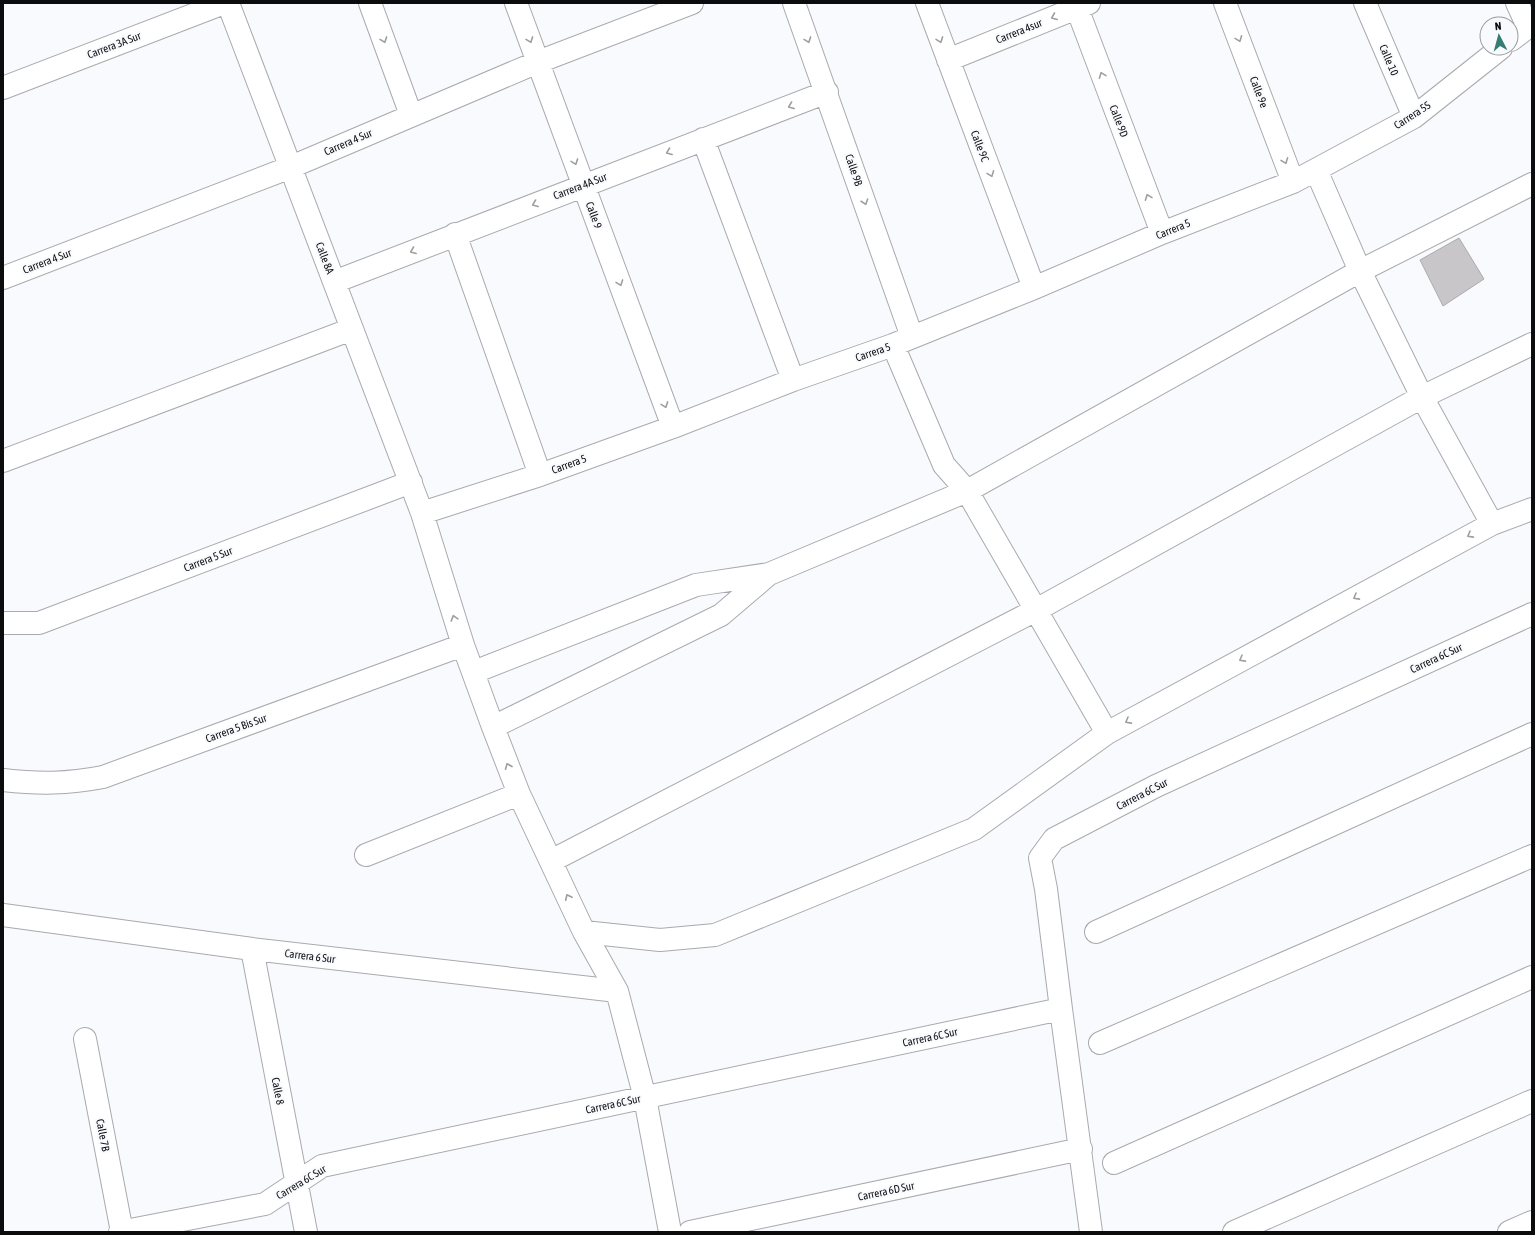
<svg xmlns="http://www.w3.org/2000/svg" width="1535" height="1235" viewBox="0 0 1535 1235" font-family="'Asap Condensed',sans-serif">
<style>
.building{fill:#c9c6c9;stroke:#adaaad}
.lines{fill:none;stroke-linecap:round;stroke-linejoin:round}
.street-casing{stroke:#a8aaad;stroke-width:24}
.street{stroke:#fff;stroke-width:22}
.oneway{stroke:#9d9e9e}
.labels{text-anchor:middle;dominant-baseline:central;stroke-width:4;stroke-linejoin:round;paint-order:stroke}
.street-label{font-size:11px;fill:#0b0c0d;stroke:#f8fafe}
</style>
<rect width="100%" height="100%" fill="#f8fafe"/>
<path class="building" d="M1459,238l25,41 -41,27 -23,-46z"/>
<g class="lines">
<defs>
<path id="street" d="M228,3l194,510 41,132 30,82 26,67 65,138 33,59 28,107 25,134
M370,3l41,112
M516,3l157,424
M794,3l118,334
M927,3l107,285
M1225,3l68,179
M1365,3l49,114
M1517,3l11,24
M1077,8l85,225
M1511,40l21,-16
M948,60l141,-57
M3,88l221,-85
M703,139l90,241
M1316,170l44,101 62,126 70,127
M455,234l85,241
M3,278l288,-111 247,-105 154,-59
M334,282l493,-190
M893,345l51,120 23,26 140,242
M3,461l349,-132
M422,513l118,-38 133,-48 120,-47 100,-35 141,-57 128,-55 131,-51 121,-65 87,-69
M3,623h36l372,-141
M474,672l222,-87 73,-11
M493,727l228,-112 48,-41 198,-83 393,-220 172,-87
M3,780c36,4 64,4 100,-3l360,-132
M366,855l153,-61
M551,861l485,-251 386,-213 110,-53
M3,915l249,34 365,42
M584,932l76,8 55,-5 259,-106 133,-96 385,-209 40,-15
M1096,932l436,-198
M252,949l54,283
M1061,1009l30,223
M85,1039l37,193
M1100,1043l432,-187
M1114,1163l418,-186
M120,1232l145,-28 57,-38 739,-157 -15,-120 -6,-31 14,-19 102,-53 376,-172
M690,1232l391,-83
M1234,1232l298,-131
M1509,1232l23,-10"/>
</defs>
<use href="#street" class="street-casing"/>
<use href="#street" class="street"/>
</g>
<defs><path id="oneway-chevron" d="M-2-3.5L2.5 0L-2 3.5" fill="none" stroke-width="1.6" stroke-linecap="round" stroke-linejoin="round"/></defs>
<g class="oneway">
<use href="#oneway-chevron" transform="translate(1054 17) rotate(158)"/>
<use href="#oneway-chevron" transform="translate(1239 39) rotate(69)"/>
<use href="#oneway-chevron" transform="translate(384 40) rotate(70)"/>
<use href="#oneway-chevron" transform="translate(530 40) rotate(70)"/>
<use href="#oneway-chevron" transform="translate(808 40) rotate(70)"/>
<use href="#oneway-chevron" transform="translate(940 40) rotate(70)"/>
<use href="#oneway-chevron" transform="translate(1102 75) rotate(-111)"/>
<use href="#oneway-chevron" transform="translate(791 106) rotate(159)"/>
<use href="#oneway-chevron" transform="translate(669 152) rotate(159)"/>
<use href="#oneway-chevron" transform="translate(1285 161) rotate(69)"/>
<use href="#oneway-chevron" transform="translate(575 162) rotate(70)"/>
<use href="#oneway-chevron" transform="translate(991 174) rotate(69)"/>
<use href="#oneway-chevron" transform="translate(1148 197) rotate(-111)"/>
<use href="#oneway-chevron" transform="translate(865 202) rotate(71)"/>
<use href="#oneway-chevron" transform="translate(535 204) rotate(159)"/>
<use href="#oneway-chevron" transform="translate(413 251) rotate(159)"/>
<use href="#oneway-chevron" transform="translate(620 283) rotate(70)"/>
<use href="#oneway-chevron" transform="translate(665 405) rotate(70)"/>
<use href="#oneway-chevron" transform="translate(1470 535) rotate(151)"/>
<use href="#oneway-chevron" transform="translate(1356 597) rotate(151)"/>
<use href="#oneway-chevron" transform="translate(454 618) rotate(-107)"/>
<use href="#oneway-chevron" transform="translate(1242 659) rotate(151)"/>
<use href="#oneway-chevron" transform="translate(1128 721) rotate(151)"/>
<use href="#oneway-chevron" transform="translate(508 766) rotate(-112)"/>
<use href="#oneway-chevron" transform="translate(568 897) rotate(-115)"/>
</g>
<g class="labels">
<g class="street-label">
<text transform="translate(1019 31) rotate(-22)">Carrera 4sur</text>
<text transform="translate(114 45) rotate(-21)">Carrera 3A Sur</text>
<text transform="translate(1389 60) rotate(67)">Calle 10</text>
<text transform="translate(1259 92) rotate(69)">Calle 9e</text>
<text transform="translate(1412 115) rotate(-33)">Carrera 5S</text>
<text transform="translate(1119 121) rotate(69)">Calle 9D</text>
<text transform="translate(348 142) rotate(-23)">Carrera 4 Sur</text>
<text transform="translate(980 146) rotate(69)">Calle 9C</text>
<text transform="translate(854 170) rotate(71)">Calle 9B</text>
<text transform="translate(580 186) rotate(-21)">Carrera 4A Sur</text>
<text transform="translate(594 215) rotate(70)">Calle 9</text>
<text transform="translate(1173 229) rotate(-22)">Carrera 5</text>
<text transform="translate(325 258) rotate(69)">Calle 8A</text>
<text transform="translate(47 261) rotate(-21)">Carrera 4 Sur</text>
<text transform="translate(873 352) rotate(-19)">Carrera 5</text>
<text transform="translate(569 464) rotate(-20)">Carrera 5</text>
<text transform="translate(208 559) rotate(-21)">Carrera 5 Sur</text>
<text transform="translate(1436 658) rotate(-25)">Carrera 6C Sur</text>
<text transform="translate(236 728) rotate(-20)">Carrera 5 Bis Sur</text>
<text transform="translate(1142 794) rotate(-27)">Carrera 6C Sur</text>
<text transform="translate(310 956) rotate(7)">Carrera 6 Sur</text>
<text transform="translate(930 1037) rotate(-12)">Carrera 6C Sur</text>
<text transform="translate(278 1091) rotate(79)">Calle 8</text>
<text transform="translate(613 1104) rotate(-12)">Carrera 6C Sur</text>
<text transform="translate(103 1135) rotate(79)">Calle 7B</text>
<text transform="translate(301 1182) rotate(-31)">Carrera 6C Sur</text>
<text transform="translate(886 1191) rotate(-12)">Carrera 6D Sur</text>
</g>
</g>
<rect width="1535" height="1235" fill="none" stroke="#0b0c0d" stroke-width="8"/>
<g transform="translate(1499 36) rotate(354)"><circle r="19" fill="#f8fafe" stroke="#999b9e"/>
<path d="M0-3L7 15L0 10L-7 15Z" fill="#357c74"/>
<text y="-6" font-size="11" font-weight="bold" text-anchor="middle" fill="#0b0c0d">N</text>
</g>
</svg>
